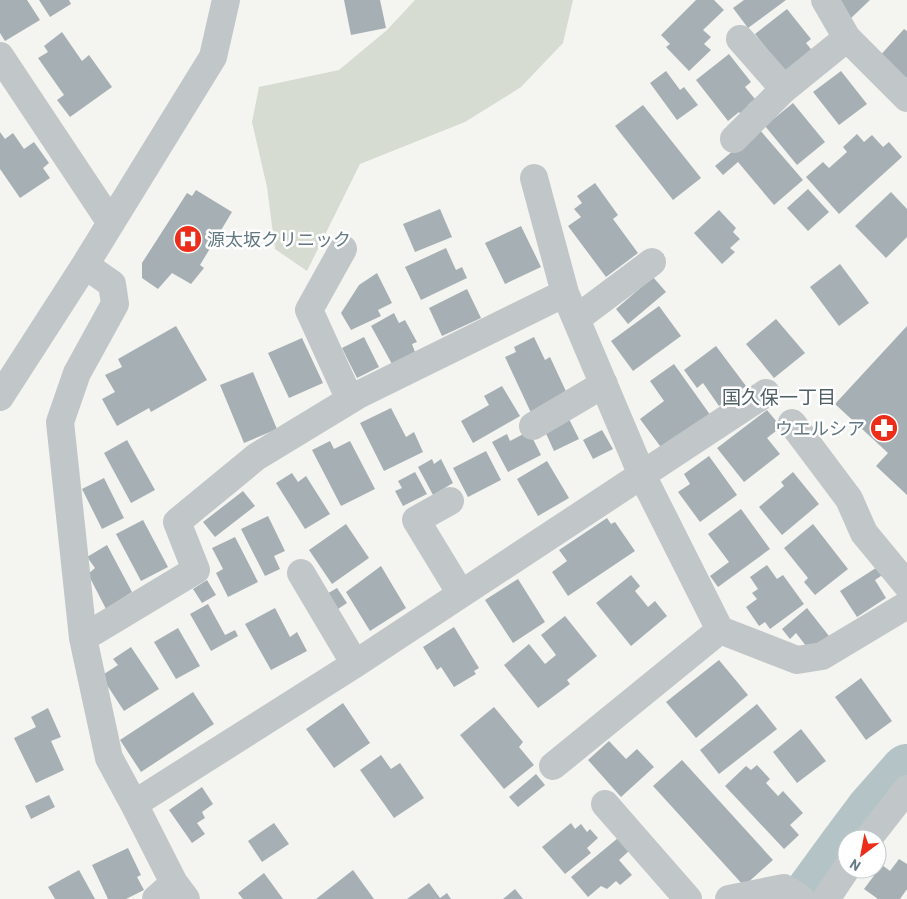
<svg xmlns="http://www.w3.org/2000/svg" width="907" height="899" viewBox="0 0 907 899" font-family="Barlow,'Noto Sans JP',sans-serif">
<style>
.green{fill:#d6dcd1}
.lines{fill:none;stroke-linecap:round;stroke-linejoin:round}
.river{stroke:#b4c4c6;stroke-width:52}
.building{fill:#a6b0b4}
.minor{stroke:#c1c6c8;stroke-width:28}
.labels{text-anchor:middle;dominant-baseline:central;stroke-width:5;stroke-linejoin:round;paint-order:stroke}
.poi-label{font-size:18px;fill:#627883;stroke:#fff;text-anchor:start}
.neighbourhood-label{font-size:19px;fill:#506067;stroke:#fff}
</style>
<rect width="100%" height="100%" fill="#f4f4f0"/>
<path class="green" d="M415,0h158l-10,43 -42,44 -56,35 -105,42 -53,107 -32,-22 -8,-62 -15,-65 7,-35 80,-17 48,-40z"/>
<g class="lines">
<path class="river" d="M850,839l21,-28 36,-41
M812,891l35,-48"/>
</g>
<path class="building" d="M0,0h27l13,20 -35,21 -5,-8z
M39,0h30l2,4 -21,13z
M344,0h36l6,28 -35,7z
M696,0h18l10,10 -21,20 8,7 -7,7 7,6 -22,21 -23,-24 4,-3 -9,-9z
M744,0h42l-38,28 -15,-20z
M839,0h31l-20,19z
M787,9l24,30 -5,4 9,11 -27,22 -33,-42z
M904,29l3,2v47l-29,-20z
M62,32l20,29 7,-6 23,32 -42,30 -13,-17 7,-5 -26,-37 10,-6 -4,-6z
M729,54l22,28 -6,5 10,12 -7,6 5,4 -10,8 -4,-5 -11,9 -32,-41z
M666,71l14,19 4,-3 14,18 -21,15 -27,-37z
M841,71l26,33 -28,21 -26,-33z
M793,103l32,39 -28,23 -32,-39z
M643,105l58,73 -28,22 -58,-74z
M759,129l44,51 -29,25 -36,-43 -15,13 -8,-9z
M0,132l5,7 8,-6 11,16 10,-7 15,21 -6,5 7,10 -30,20 -20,-29z
M857,134l7,8 8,-7 11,12 6,-5 13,15 -63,57 -33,-37 17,-15 6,6 18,-16 -4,-5z
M595,183l23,32 -5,4 25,34 -32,24 -38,-51 13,-9 -7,-8 8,-6 -5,-7z
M808,189l21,23 -21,19 -21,-23z
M196,190l36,22 -32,53 4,3 -13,16 -19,-11 -14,16 -16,-11v-15l45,-70 5,3z
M891,192l16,17v28l-21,21 -31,-32z
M440,209l12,28 -37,15 -12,-28z
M719,210l17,18 -3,4 7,7 -10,9 5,4 -13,12 -28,-31z
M521,226l20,41 -36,17 -20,-41z
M446,248l10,22 6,-3 5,11 -46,22 -16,-33z
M840,264l29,39 -30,23 -29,-39z
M377,273l15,30 -14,7 3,6 -30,14 -10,-17 18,-28z
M653,277l13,15 -38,32 -12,-15z
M467,289l14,29 -39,18 -13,-28z
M659,306l22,30 -48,35 -22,-30z
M394,313l5,10 6,-3 12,22 -5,2 3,8 -23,12 -21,-38z
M776,319l29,34 -31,25 -28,-34z
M176,326l31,54 -56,32 -2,-4 -32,18 -15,-27 13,-7 -10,-17 17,-8 -4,-8z
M907,326v169l-31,-29 12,-13 -53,-49z
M364,337l15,30 -22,11 -15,-30z
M534,337l11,23 5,-3 20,43 -37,17 -28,-60 11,-5 -2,-5z
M302,338l21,45 -34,15 -21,-45z
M716,346l30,40 -27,20 -16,-23 -6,5 -13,-18z
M674,364l37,52 -48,34 -23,-31 24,-18 -14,-20z
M253,372l24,57 -33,14 -24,-58z
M502,386l18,30 -47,27 -12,-22 28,-16 -5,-9z
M391,408l15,29 8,-5 9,20 -39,19 -24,-48z
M767,410l14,17 -14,11 13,16 -36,28 -27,-34z
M567,415l12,24 -25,12 -11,-24z
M602,430l11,19 -20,10 -10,-19z
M529,431l12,24 -33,17 -16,-30 15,-8 3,7z
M127,440l28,50 -24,13 -27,-50z
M330,441l4,8 16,-8 25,48 -34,17 -29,-56z
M486,451l15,29 -33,17 -15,-29z
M709,456l28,39 -37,27 -22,-30 12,-8 -6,-10z
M432,459l2,5 7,-5 12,24 -20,12 -15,-28z
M547,461l22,37 -31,18 -21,-37z
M415,472l12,22 -24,12 -8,-15 7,-3 -4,-7z
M793,472l26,32 -37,31 -23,-28 25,-21 -3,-4z
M292,473l6,9 8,-6 24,38 -25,15 -29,-46z
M104,478l20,40 -22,11 -20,-40z
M243,491l12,15 -40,31 -12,-15z
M741,509l29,40 -52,38 -8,-11 19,-14 -21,-28z
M268,516l17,35 -11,5 6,13 -15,7 -24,-47z
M607,518l4,6 4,-2 20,29 -67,45 -16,-24 15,-11 -8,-11z
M143,520l25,47 -27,14 -25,-47z
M346,524l23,34 -37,26 -23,-34z
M813,524l35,45 -33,26 -11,-13 4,-4 -24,-30z
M235,537l23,45 -30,15 -12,-24 7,-4 -11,-21z
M107,545l25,47 -26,17 -18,-35 7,-6 -8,-11z
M767,565l10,14 6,-4 21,29 -34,25 -5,-7 -6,4 -13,-19 11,-8 -5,-6 6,-4 -8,-12z
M381,566l25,42 -36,23 -24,-39z
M879,566l5,8 -9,6 11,18 -29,19 -17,-26z
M631,575l9,11 -5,5 13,16 7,-6 12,15 -36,30 -35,-43z
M518,579l27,43 -32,21 -28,-43z
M207,580l9,15 -14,8 -9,-14z
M337,588l10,15 -12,8 -10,-16z
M208,604l17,31 10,-5 3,6 -27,15 -21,-37z
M275,608l15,29 7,-5 10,19 -36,19 -26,-46z
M807,608l22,28 -19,15 -14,-18 -6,6 -8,-10z
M565,616l32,40 -30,24 3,4 -32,24 -34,-43 25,-21 16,20 11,-9 -15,-20z
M454,627l25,41 -5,3 2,3 -22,13 -13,-20 -4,3 -14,-23z
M178,628l22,38 -24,13 -22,-37z
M131,647l28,42 -35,22 -23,-35 17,-11 -5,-6z
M719,660l29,35 -52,43 -30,-36z
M861,678l31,43 -26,19 -31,-43z
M193,692l21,32 -73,48 -21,-32z
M343,703l27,40 -36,25 -28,-39z
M757,704l20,25 -58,45 -19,-24z
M494,707l29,35 -4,5 15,18 -30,24 -44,-54z
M48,708l13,29 -10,4 13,29 -28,13 -22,-45 22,-11 -5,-10z
M801,729l25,32 -29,22 -24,-31z
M609,741l17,18 11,-10 17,18 -33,30 -33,-37z
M381,755l10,14 9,-6 24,35 -30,20 -34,-48z
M682,760l91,100 -29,26 -91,-100z
M757,765l13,14 -4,4 12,13 5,-5 20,22 -13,12 9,10 -15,14 -59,-63 21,-20 5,4z
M536,774l9,11 -27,22 -9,-10z
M202,787l11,17 -11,8 3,6 -8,5 8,11 -13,9 -23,-33z
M49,795l6,12 -24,12 -6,-13z
M274,823l15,21 -27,18 -14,-21z
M571,823l4,6 6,-5 6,8 3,-3 8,9 -11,10 4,5 -26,21 -23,-27z
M618,838l11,13 -10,9 13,15 -12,10 -4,-4 -9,8 -6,-3 -13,11 -17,-20z
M128,848l13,27 -4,2 7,13 -18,9h-18l-16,-34z
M899,859l8,5v25l-7,10h-22l-14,-10 18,-24 8,6z
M79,870l16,29h-40l-7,-12z
M353,870l21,29h-58z
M264,873l19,26h-40l-5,-6z
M429,883l11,15 7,-5 4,6h-44z
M515,889l8,10h-20z"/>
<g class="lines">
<path class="minor" d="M825,0l22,38 60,60
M740,39l44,50
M0,56l111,167
M734,139l50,-50 63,-51
M534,178l31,115 77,182 78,155 77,30 25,-4 85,-51
M343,249l-34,61 41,90
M85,265l27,19 3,20 -38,69 -17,49 23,216 26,120 25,46 40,79 12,16
M576,319l76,-57
M0,397l85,-132 128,-208 13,-57
M792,423l57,76 15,34 43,52
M533,426l71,-42
M450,501l-34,19 45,74
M301,573l54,91
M83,638l113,-68 -19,-48 79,-65 102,-62 207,-102
M553,766l167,-136
M134,804l221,-140 411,-271
M605,804l83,95
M868,839l39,-50
M156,899l18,-16
M729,899l55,-11 17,11
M826,899l21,-31"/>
</g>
<defs>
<symbol id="hospital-disc" viewBox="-11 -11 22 22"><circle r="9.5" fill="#ec2d19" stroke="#fff"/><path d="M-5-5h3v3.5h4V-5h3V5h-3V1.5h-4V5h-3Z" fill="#fff"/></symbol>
<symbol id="pharmacy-disc" viewBox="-11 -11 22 22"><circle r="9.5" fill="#ec2d19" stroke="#fff"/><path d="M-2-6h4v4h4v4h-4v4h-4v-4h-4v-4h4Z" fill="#fff"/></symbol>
</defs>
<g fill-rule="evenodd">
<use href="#hospital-disc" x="172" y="223" width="32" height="32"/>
<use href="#pharmacy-disc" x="868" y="412" width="32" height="32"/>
</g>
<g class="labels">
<g class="poi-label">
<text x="207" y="239">源太坂クリニック</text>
<text x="865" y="428" text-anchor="end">ウエルシア</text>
</g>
<g class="neighbourhood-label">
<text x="779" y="396">国久保一丁目</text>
</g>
</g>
<g transform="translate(862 854) rotate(212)"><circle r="24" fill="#ffffff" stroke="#c0c9cd"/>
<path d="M0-4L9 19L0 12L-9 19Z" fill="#ec2d19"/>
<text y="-8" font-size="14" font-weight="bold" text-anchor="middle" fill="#627883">N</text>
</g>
</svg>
